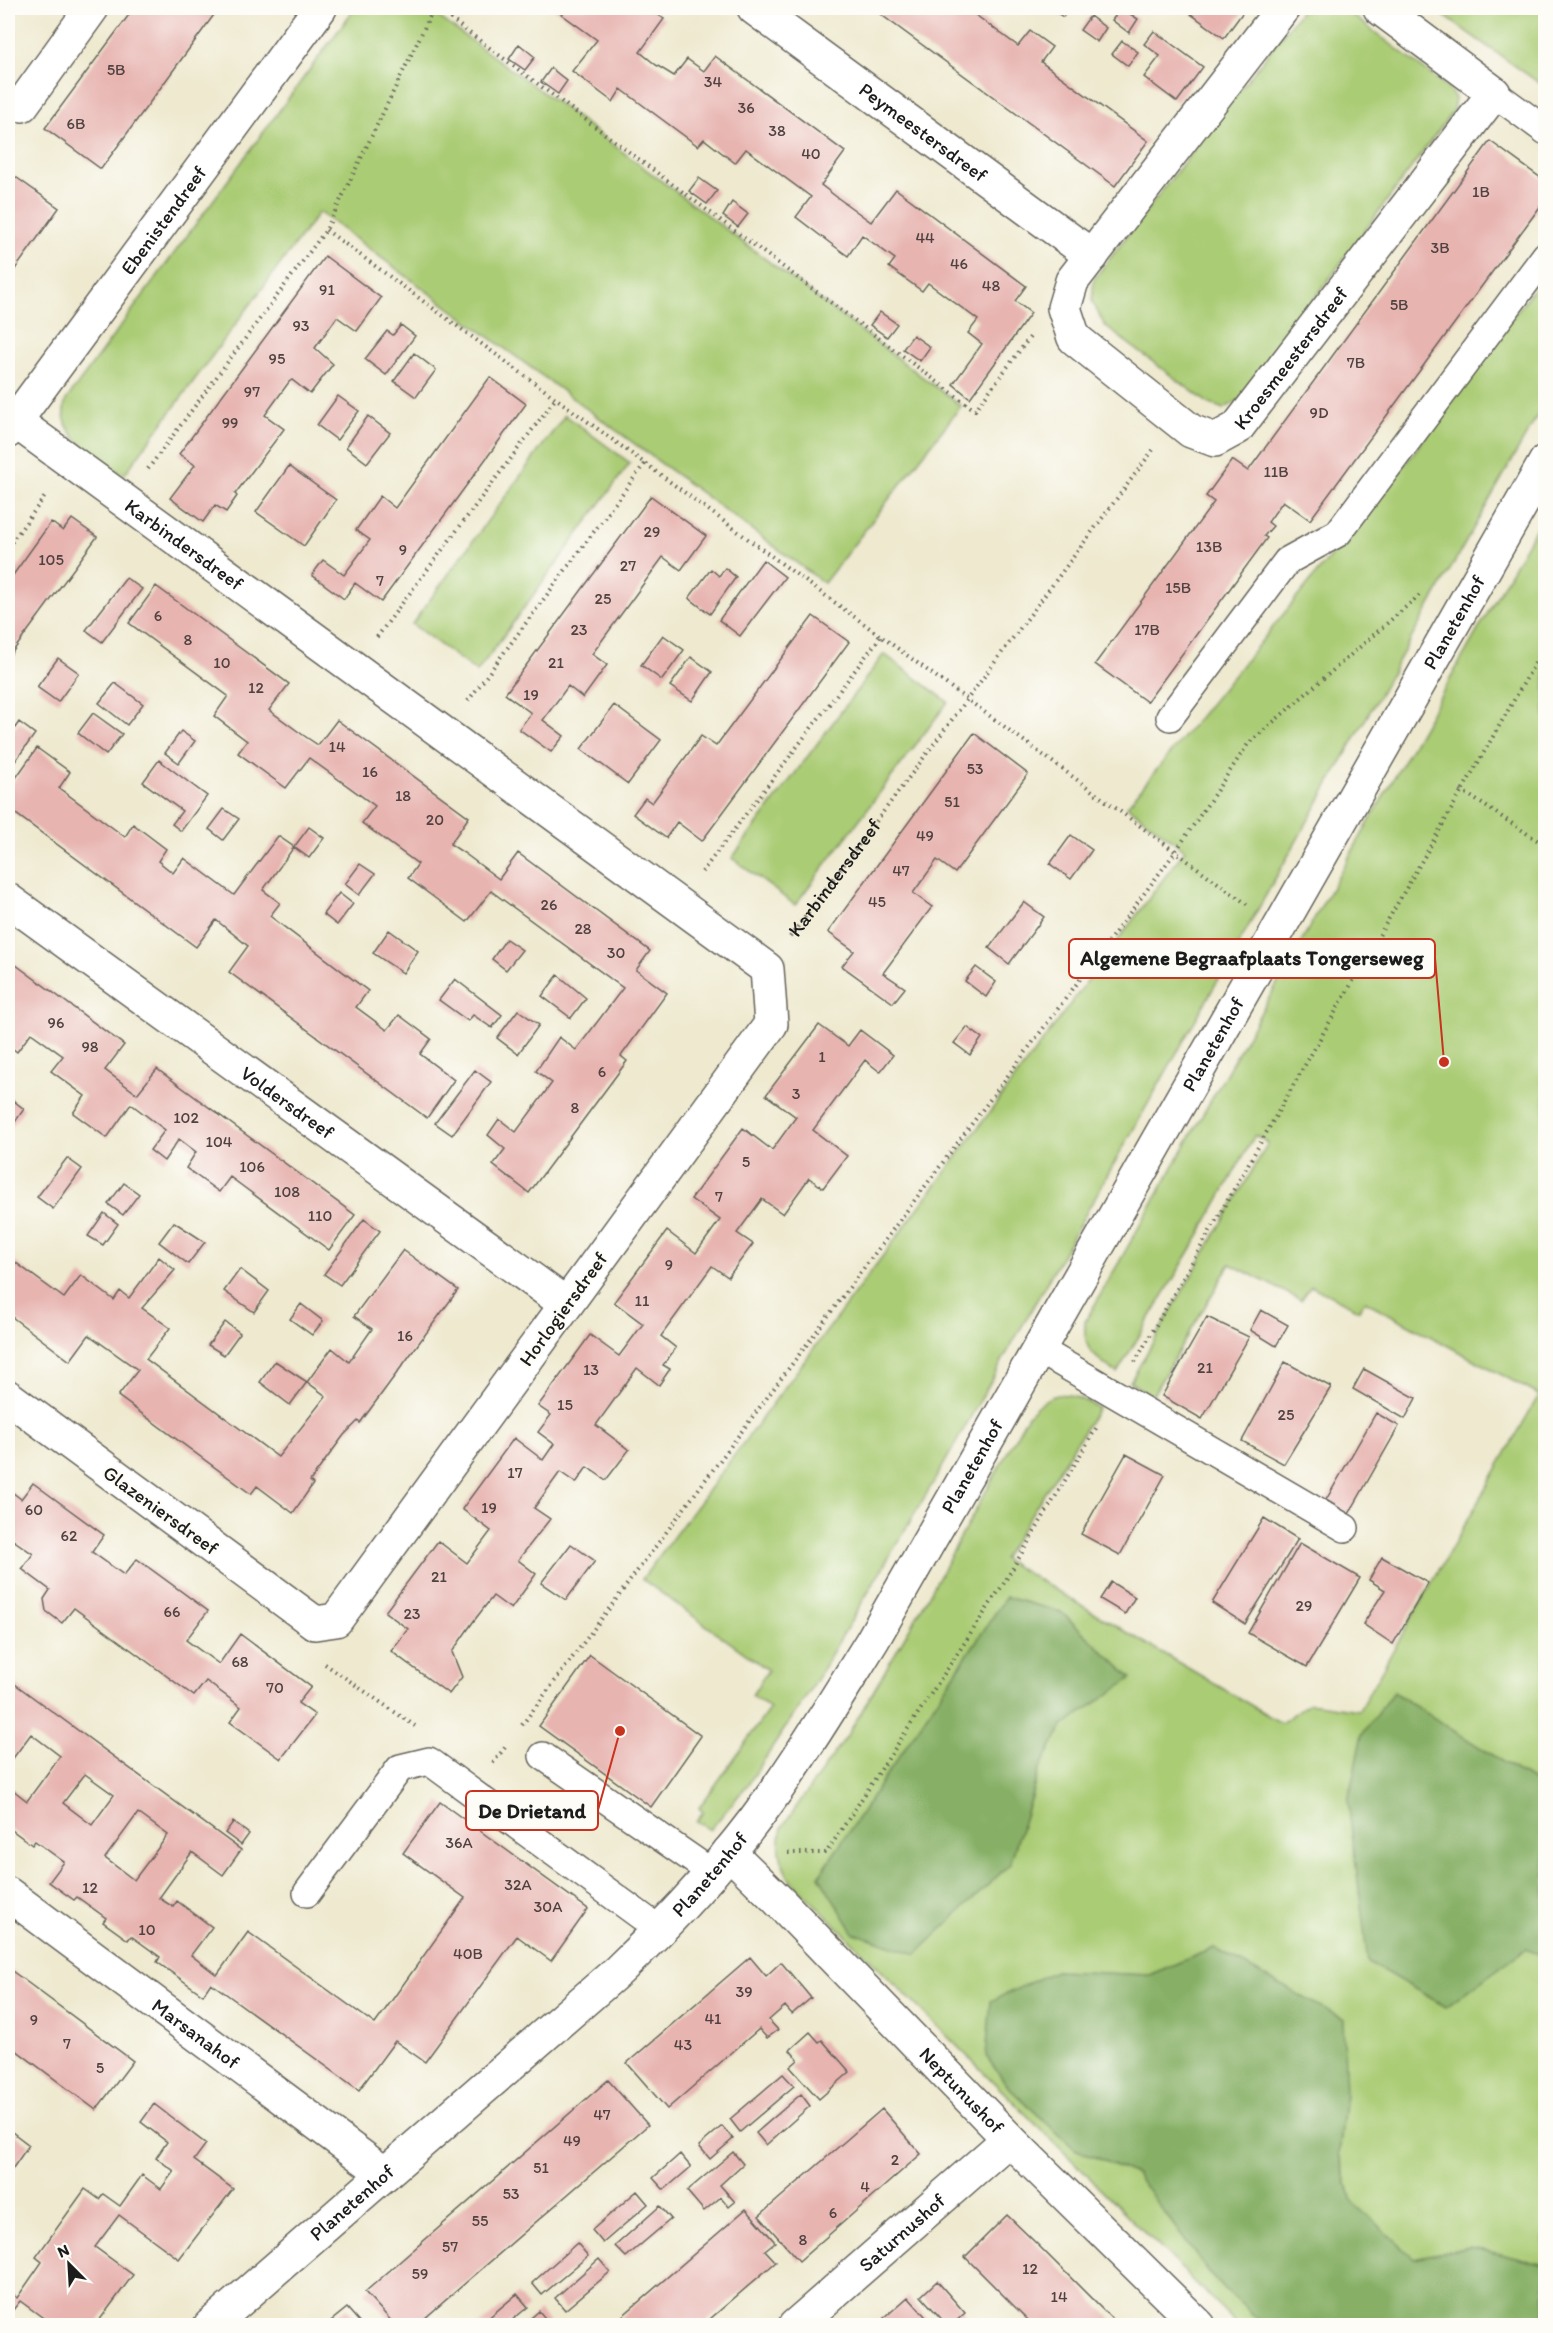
<svg xmlns="http://www.w3.org/2000/svg" width="1553" height="2333" viewBox="0 0 1553 2333" font-family="Itim,sans-serif">
<style>
.green{fill:#aacc75;stroke:#637448;stroke-width:1.5;fill-rule:evenodd}
.forest{fill:#87b066;stroke:#526641;stroke-width:1.5}
.building{fill:#e7b4b0;fill-rule:evenodd}
.lines{fill:none;stroke-linecap:round;stroke-linejoin:round}
.service-casing{stroke:#66645b;stroke-width:30}
.minor-casing{stroke:#66645b;stroke-width:36}
.tertiary-casing{stroke:#66645b;stroke-width:36}
.path{stroke:#66645b;stroke-width:4;stroke-dasharray:1.5 4.5;stroke-linecap:butt}
.service{stroke:#fff;stroke-width:27}
.minor{stroke:#fff;stroke-width:33}
.tertiary{stroke:#fff;stroke-width:33}
.labels{text-anchor:middle;dominant-baseline:central;stroke-width:4.5;stroke-linejoin:round;paint-order:stroke}
.number-label{font-size:16px;fill:#4f4241}
.street-label{font-size:20px;fill:#1c1c1c;stroke:#fdfcf7}
.leader{fill:none;stroke:#c8321e;stroke-width:2}
.callout-dot{fill:#c8321e;stroke:#fdfcf7;stroke-width:2}
.callout{fill:#fdfcf7;stroke:#c8321e;stroke-width:2}
.callout-label{font-size:21px;text-anchor:middle;font-weight:bold;fill:#1c1c1c}
</style>
<rect width="100%" height="100%" fill="#fdfcf7"/>
<filter id="ink" filterUnits="userSpaceOnUse"><feTurbulence type="fractalNoise" baseFrequency=".0167" numOctaves="2"/><feDisplacementMap in="SourceGraphic" scale="12" xChannelSelector="R" yChannelSelector="G"/><feConvolveMatrix kernelMatrix="1 2 1 2 8 2 1 2 1" color-interpolation-filters="sRGB"/></filter>
<filter id="wash" filterUnits="userSpaceOnUse"><feTurbulence type="fractalNoise" baseFrequency=".008" numOctaves="4" result="noise"/><feDisplacementMap in="SourceGraphic" scale="24" xChannelSelector="R" yChannelSelector="G"/><feGaussianBlur stdDeviation="1.35" result="paint"/><feColorMatrix in="noise" values="0 0 0 0 0 0 0 0 0 0 0 0 0 0 0 0 0 1.4 0 .05"/><feComposite in="paint" operator="in"/></filter>
<g filter="url(#wash)">
<rect width="100%" height="100%" fill="#eee9cf"/>
<path class="green" d="M355,8h71l133,96 402,302 -137,177 -505,-371 -195,263c-24,-18 -71,-40 -58,-75z
M1303,8h40l103,78 9,12 -2,13 -213,289 -17,9 -15,-6 -103,-77 -13,-25 2,-22z
M1433,8h112v79z
M1545,273v129l-606,1071 -132,222 -58,88 -39,47 -14,-9 7,-9 -4,-4 71,-100 -18,-13 16,-25 -126,-91 543,-729 -58,-44 274,-336z
M565,415l65,48 -153,209 -65,-48z
M1545,512v1277l-152,-97 56,225 96,23v325l-75,-18 -56,11 -62,-56 -13,-48 7,-60 -132,-146 -65,27 -94,-4 -69,85 24,33 65,60 61,25 76,103 52,48h-26l-448,-445c-10,-19 -13,-33 -8,-53l67,-94 76,-131 103,-187c25,-28 40,-24 70,-7l-95,151 278,164 28,-20 50,7 180,-315 -174,-94 -6,9 -48,-24 -10,14 -71,-36 -78,132 -22,-14 138,-239 -13,-8 -62,111 -76,127c-23,-17 -34,-21 -32,-51zM1006,1597l55,15 70,66 -68,48 -24,44 -29,94 -191,12z
M884,654l64,48 -153,203 -63,-47z"/>
<path class="forest" d="M1006,1597l55,15 71,66 -69,48 -24,44 -29,94 -94,90 -62,-21 -35,-57z
M1393,1692l152,97v167l-20,-7 -79,58 -78,-45 -20,-161 14,-67z
M1214,1948l129,71 3,75 -7,60 13,48 62,56 56,-11 75,18v60h-281l-52,-48 -76,-103 -61,-25 -65,-60 -24,-33 5,-55 64,-30 94,4z"/>
<g id="blocks">
<path class="building" d="M134,8h85l-118,161 -56,-41z
M553,8h96l15,11 -24,33 16,13 18,11 13,-17 17,12 11,-15 130,96 -24,33 17,13 33,24 25,-33 130,97 -11,15 16,12 -61,85 -17,-14 29,-40 -14,-11 10,-13 -50,-37 -6,8 -33,-24 6,-8 -33,-24 -14,21 -18,-13 -34,-26 15,-20 -65,-48 -11,14 -31,-24 -6,7 -77,-57 -8,13 -41,-31 25,-31z
M872,8h94l52,38 12,-15 22,16 -11,15 107,79 -33,45z
M1050,8h20l-7,9z
M1121,8l17,11 -9,14 -17,-13z
M1196,8h50l-22,30 -33,-24z
M1090,16l16,12 -9,14 -17,-12z
M1154,31l49,36 -26,35 -33,-25 16,-21 -16,-12z
M1122,41l16,11 -10,14 -16,-12z
M519,44l16,13 -10,13 -16,-11z
M551,68l16,13 -9,13 -17,-12z
M1490,141l55,40v19l-235,320 -27,-19 -15,21 5,4 -9,10 3,2 -120,164 -52,-38 119,-162 -8,-6 26,-36 16,11z
M13,175l46,33 -51,71v-102l2,1z
M699,178l18,13 -10,13 -18,-13z
M732,202l16,12 -10,13 -15,-11z
M325,256l56,42 -24,33 -20,-14 -22,31 18,16 -23,30 -18,-14 -3,2 -24,33 19,14 -49,65 2,2 -11,16 -11,-7 -12,17 -33,-24 25,-33 -16,-11z
M880,312l17,12 -10,13 -17,-12z
M401,325l14,11 -29,39 -21,-16 22,-28 6,4z
M913,335l17,12 -10,14 -17,-12z
M414,353l22,17 -20,27 -22,-16z
M490,377l36,27 -145,198 -26,-19 -11,16 -32,-24 11,-15 21,15 26,-35 -14,-10 24,-34 15,12z
M338,396l21,15 -22,29 -20,-15z
M368,416l22,17 -23,30 -21,-16z
M289,466l47,34 -32,46 -48,-34z
M651,496l55,40 -25,34 -18,-13 -71,97 15,11 -24,33 -15,-12 -25,34 21,16 -13,16 -32,-23 12,-16 -26,-19z
M72,519l25,18 -89,121v-76l43,-60 12,9z
M763,560l22,17 -45,59 -21,-16z
M725,568l11,9 -26,37 -21,-16 22,-29 8,7z
M126,578l16,11 -40,53 -16,-12z
M156,586l133,98 -20,26 34,25 15,10 19,-25 132,97 -19,27 14,9 35,26 19,-26 132,98 -14,19 31,23 -46,63 6,5 -98,132 -36,-28 12,-16 -17,-14 11,-16 17,13 36,-49 -16,-12 23,-34 17,13 47,-62 -132,-97 -24,31 -35,-26 -24,-18 10,-14 -56,-41 13,-17 -66,-48 -23,30 -48,-35 9,-12 -33,-25 14,-20 -99,-73z
M813,616l36,26 -147,199 -25,-19 -11,16 -33,-24 12,-16 7,5 49,-67 15,10z
M663,635l21,15 -22,30 -21,-15z
M691,657l21,15 -20,29 -22,-15z
M58,658l21,15 -21,29 -21,-15z
M115,683l28,21 -16,21 -28,-22z
M614,705l47,35 -33,44 -47,-35z
M93,713l29,21 -16,21 -28,-22z
M19,722l16,12 -27,37v-33z
M181,731l14,10 -16,22 -14,-10z
M974,733l54,41 -73,99 -18,-13 -24,33 19,14 -49,66 22,15 -12,15 -51,-37 12,-15 -26,-19z
M37,748l33,24 -11,16 66,49 8,-13 33,25 -8,12 15,12 11,-15 50,37 44,-59 16,11 -31,43 17,13 -10,13 98,75 -12,16 31,23 12,-15 32,24 -11,15 34,26 -27,38 -198,-146 19,-26 -32,-26 -20,27 -188,-139v-19z
M159,760l48,36 -26,35 -9,-7 10,-13 -39,-29z
M224,809l15,10 -16,21 -14,-11z
M309,827l15,11 -15,20 -15,-11z
M1071,835l21,15 -21,29 -21,-15z
M360,864l15,10 -16,21 -14,-11z
M339,893l14,11 -16,21 -14,-11z
M1024,902l20,15 -35,47 -20,-16z
M389,930l29,21 -15,22 -30,-20z
M506,939l16,11 -16,20 -14,-11z
M8,959l116,86 -19,25 32,24 20,-25 198,146 -26,35 -99,-73 -11,15 -33,-24 10,-16 -17,-13 -15,22 -14,-11 15,-20 -34,-26 -24,34 -34,-25 12,-17 -34,-25 12,-15 -32,-23 -14,19 -9,-7z
M976,967l20,15 -10,15 -21,-16z
M558,975l28,23 -15,20 -29,-22z
M455,979l47,36 -10,13 -19,-13 -5,6 -29,-21z
M518,1010l21,15 -21,29 -21,-16z
M819,1025l29,21 12,-16 33,25 -13,17 -15,-12 -52,70 34,26 -24,32 -14,-10 -26,36 -21,-15 -25,34 16,11 -25,33 -16,-11 -51,70 15,12 -13,17 7,4 -11,16 -22,-17 -41,57 33,25 -23,30 -19,-13 -11,16 -16,-11 -26,36 16,11 -32,41 18,14 -25,35 -18,-13 -20,26 -21,30 10,25 -13,17 -58,-43 17,-22 -23,-17 53,-71 29,22 24,-32 -29,-22 52,-71 29,22 11,-16 -16,-12 13,-17 -13,-9 52,-71 29,21 24,-32 -29,-22 53,-71 29,22 24,-33 -29,-21 52,-71 29,22 24,-33 -30,-22z
M967,1027l15,11 -12,17 -16,-12z
M475,1070l16,12 -39,53 -17,-12z
M10,1098l14,11 -16,23v-31z
M67,1158l15,11 -29,40 -16,-12z
M124,1183l15,11 -16,21 -15,-11z
M104,1213l14,11 -15,21 -15,-9z
M364,1219l16,12 -40,54 -16,-11z
M174,1222l31,20 -17,22 -29,-22z
M403,1250l55,40 -98,133 -2,-2 -14,14 -34,46 3,3 -20,29 -36,-27 -6,8 -133,-98 20,-26 -49,-35 -19,26 -62,-47v-57l56,41 17,-23 33,25 6,-9 9,7 30,-41 16,13 -33,38 28,20 -24,31 132,98 48,-61 -19,-14 25,-34 17,14 23,-33 -18,-13z
M240,1269l29,22 -15,21 -30,-21z
M301,1304l22,17 -11,14 -22,-16z
M1261,1310l27,15 -12,21 -26,-16z
M1207,1317l42,20 -47,82 -40,-23z
M225,1322l15,11 -16,22 -16,-10z
M275,1361l32,21 -17,23 -30,-23z
M1285,1362l46,25 -47,77 -42,-23z
M1364,1369l52,29 -11,21 -52,-30z
M1376,1413l23,13 -50,88 -23,-14z
M1126,1454l39,21 -45,80 -39,-21z
M33,1483l71,52 -12,17 32,23 13,-16 71,52 -22,29 33,24 21,-30 71,53 -13,16 17,12 -34,44 -51,-37 11,-15 -35,-26 -12,15 -120,-88 -12,15 -16,-12 -2,-12 6,-9 -28,-21 11,-15 -20,-14 -5,8v-59l13,10z
M1264,1518l34,21 -53,85 -33,-21z
M1300,1543l60,35 -53,89 -59,-34z
M571,1544l24,17 -29,39 -25,-17z
M1382,1557l46,26 -35,61 -30,-20 22,-34 -16,-10z
M1111,1582l24,15 -10,17 -25,-15z
M590,1655l111,81 -50,71 -112,-81z
M8,1679l233,171 -18,25 -31,-23 -33,46 14,9 4,-6 35,26 -21,28 26,20 31,-43 127,92 90,-126 -62,-45 37,-51 148,107 -37,52 -34,-25 -92,126 -30,-21 -36,49 -148,-107 -8,12 -46,-33 3,-5 -29,-21 -3,4 -25,-18 3,-4 -29,-21 -3,3 -25,-18 15,-20 -29,-21 -3,4 -23,-17 -1,3v-45l19,15 33,-45 -29,-22 -23,31zM85,1774l29,21 -22,30 -29,-22zM138,1813l30,22 -34,45 -29,-22z
M233,1822l16,12 -8,11 -16,-12z
M750,1957l16,19 15,-14 30,36 -19,16 -7,-8 -16,14 9,10 -11,8 -8,-9 -92,80 -40,-46z
M8,1968l125,93 -37,49 -88,-66z
M810,2032l9,10 3,-2 28,32 -31,27 -29,-32 8,-7 -8,-10z
M783,2074l11,12 -54,46 -10,-13z
M608,2080l40,45 -231,200h-22l-30,-33z
M801,2094l9,12 -44,39 -10,-12z
M154,2104l52,40 -12,16 39,29 -54,70 -60,-44 -24,32 38,28 -37,50h-43l-33,-24 -12,15v-25l9,7 25,-36 -6,-5 49,-68 14,10 4,-5 17,12 22,-31 19,14 13,-18 -18,-13 11,-16 -26,-20z
M882,2109l39,45 -122,107 -40,-45z
M722,2126l11,13 -23,20 -11,-13z
M8,2129l21,16 -21,30z
M733,2152l10,12 -23,21 15,17 -6,5 -8,-10 -17,14 -17,-20z
M680,2154l11,13 -27,23 -11,-12z
M637,2191l11,13 -45,39 -11,-13z
M660,2206l11,13 -45,38 -11,-11z
M746,2209l29,33 -10,8 11,12 -73,63h-91z
M1007,2215l29,28 82,82h-85l-68,-68z
M577,2243l11,13 -46,39 -10,-12z
M599,2259l11,13 -45,38 -10,-12z
M937,2281l28,32 -13,12h-5l-26,-29z
M517,2294l11,13 -22,18h-26z
M908,2297l25,28h-57z
M347,2308l15,17h-36z
M539,2311l11,13 -27,1z"/>
</g>
</g>
<g filter="url(#ink)">
<use href="#blocks" fill-opacity="0" stroke="#66645b" stroke-width="1.5"/>
<g class="lines">
<defs>
<path id="service" d="M1494,93l52,38
M1170,717l117,-156 51,-28 208,-278
M1038,1349l307,179
M543,1756l168,116
M307,1893l93,-125 29,-7 231,169"/>
<g id="minor">
<path id="s2" d="M754,8l338,248"/>
<path id="s3" d="M1283,8l-211,273 -8,27 10,30 117,93 24,9 22,-12 257,-335 -114,-85"/>
<path d="M22,105l70,-97"/>
<path id="s4" d="M8,416l759,553 4,55 -435,596 -21,3 -307,-226"/>
<path id="s5" d="M8,431l312,-423"/>
<path id="s6" d="M8,900l558,404"/>
<path id="s7" d="M729,1852l48,47 232,240 190,187"/>
<path id="s8" d="M8,1894l377,280"/>
<path id="s9" d="M795,2326l214,-187"/>
</g>
<g id="tertiary">
<path id="s10" d="M210,2326l409,-356c54,-52 107,-109 151,-171 37,-51 69,-105 102,-158l674,-1180"/>
</g>
</defs>
<use href="#service" class="service-casing"/>
<use href="#minor" class="minor-casing"/>
<use href="#tertiary" class="tertiary-casing"/>
<g class="path">
<path d="M436,8l539,402 55,-73"/>
<path d="M326,230l922,675"/>
<path d="M148,469l178,-239 108,-222"/>
<path d="M8,547l38,-52"/>
<path d="M377,637l179,-239"/>
<path d="M468,701l177,-238"/>
<path d="M1461,790l85,56"/>
<path d="M702,872l179,-236"/>
<path id="s1" d="M790,937l363,-487"/>
<path d="M1312,952l39,28"/>
<path d="M1135,1362l411,-718"/>
<path d="M325,1664l90,62"/>
<path d="M522,1725l654,-874 72,-107 174,-151"/>
<path d="M493,1763l14,-18"/>
<path d="M788,1853h38l178,-270 94,-158"/>
</g>
<use href="#service" class="service"/>
<use href="#minor" class="minor"/>
<use href="#tertiary" class="tertiary"/>
</g>
</g>
<g class="labels">
<g class="number-label">
<text x="116" y="69">5B</text>
<text x="713" y="81">34</text>
<text x="746" y="107">36</text>
<text x="76" y="123">6B</text>
<text x="777" y="130">38</text>
<text x="811" y="153">40</text>
<text x="1481" y="191">1B</text>
<text x="925" y="237">44</text>
<text x="1440" y="247">3B</text>
<text x="959" y="263">46</text>
<text x="991" y="285">48</text>
<text x="327" y="289">91</text>
<text x="1399" y="304">5B</text>
<text x="301" y="325">93</text>
<text x="277" y="358">95</text>
<text x="1356" y="362">7B</text>
<text x="252" y="391">97</text>
<text x="1319" y="412">9D</text>
<text x="230" y="422">99</text>
<text x="1276" y="471">11B</text>
<text x="652" y="531">29</text>
<text x="1209" y="546">13B</text>
<text x="403" y="549">9</text>
<text x="51" y="559">105</text>
<text x="628" y="565">27</text>
<text x="380" y="580">7</text>
<text x="1178" y="587">15B</text>
<text x="603" y="598">25</text>
<text x="158" y="615">6</text>
<text x="579" y="629">23</text>
<text x="1147" y="629">17B</text>
<text x="188" y="639">8</text>
<text x="222" y="662">10</text>
<text x="556" y="662">21</text>
<text x="256" y="687">12</text>
<text x="531" y="694">19</text>
<text x="337" y="746">14</text>
<text x="975" y="768">53</text>
<text x="370" y="771">16</text>
<text x="403" y="795">18</text>
<text x="952" y="801">51</text>
<text x="435" y="819">20</text>
<text x="925" y="835">49</text>
<text x="901" y="870">47</text>
<text x="877" y="901">45</text>
<text x="549" y="904">26</text>
<text x="583" y="928">28</text>
<text x="616" y="952">30</text>
<text x="56" y="1022">96</text>
<text x="90" y="1046">98</text>
<text x="822" y="1056">1</text>
<text x="602" y="1071">6</text>
<text x="796" y="1093">3</text>
<text x="575" y="1107">8</text>
<text x="186" y="1117">102</text>
<text x="219" y="1141">104</text>
<text x="746" y="1161">5</text>
<text x="252" y="1166">106</text>
<text x="287" y="1191">108</text>
<text x="719" y="1196">7</text>
<text x="320" y="1215">110</text>
<text x="669" y="1264">9</text>
<text x="642" y="1300">11</text>
<text x="405" y="1335">16</text>
<text x="1205" y="1367">21</text>
<text x="591" y="1369">13</text>
<text x="565" y="1404">15</text>
<text x="1286" y="1414">25</text>
<text x="515" y="1472">17</text>
<text x="489" y="1507">19</text>
<text x="34" y="1509">60</text>
<text x="69" y="1535">62</text>
<text x="439" y="1576">21</text>
<text x="1304" y="1605">29</text>
<text x="172" y="1611">66</text>
<text x="412" y="1613">23</text>
<text x="240" y="1661">68</text>
<text x="275" y="1687">70</text>
<text x="459" y="1842">36A</text>
<text x="518" y="1884">32A</text>
<text x="90" y="1887">12</text>
<text x="548" y="1906">30A</text>
<text x="147" y="1929">10</text>
<text x="468" y="1953">40B</text>
<text x="744" y="1991">39</text>
<text x="713" y="2018">41</text>
<text x="34" y="2019">9</text>
<text x="67" y="2043">7</text>
<text x="683" y="2044">43</text>
<text x="100" y="2067">5</text>
<text x="602" y="2114">47</text>
<text x="572" y="2140">49</text>
<text x="895" y="2159">2</text>
<text x="541" y="2167">51</text>
<text x="865" y="2186">4</text>
<text x="511" y="2193">53</text>
<text x="833" y="2212">6</text>
<text x="480" y="2220">55</text>
<text x="803" y="2239">8</text>
<text x="450" y="2246">57</text>
<text x="1030" y="2268">12</text>
<text x="420" y="2273">59</text>
<text x="1059" y="2296">14</text>
</g>
<g class="street-label">
<text stroke="none"><textPath href="#s2" startOffset="210">Peymeestersdreef</textPath></text>
<text stroke="none"><textPath href="#s5" startOffset="262">Ebenistendreef</textPath></text>
<text stroke="none"><textPath href="#s3" startOffset="693">Kroesmeestersdreef</textPath></text>
<text stroke="none"><textPath href="#s4" startOffset="218">Karbindersdreef</textPath></text>
<text stroke="none"><textPath href="#s10" startOffset="2132">Planetenhof</textPath></text>
<text stroke="none"><textPath href="#s1" startOffset="74">Karbindersdreef</textPath></text>
<text stroke="none"><textPath href="#s10" startOffset="1646">Planetenhof</textPath></text>
<text stroke="none"><textPath href="#s6" startOffset="345">Voldersdreef</textPath></text>
<text transform="translate(563 1309) rotate(-54)">Horlogiersdreef</text>
<text stroke="none"><textPath href="#s10" startOffset="1160">Planetenhof</textPath></text>
<text transform="translate(161 1510) rotate(36)">Glazeniersdreef</text>
<text stroke="none"><textPath href="#s10" startOffset="674">Planetenhof</textPath></text>
<text stroke="none"><textPath href="#s8" startOffset="234">Marsanahof</textPath></text>
<text stroke="none"><textPath href="#s7" startOffset="333">Neptunushof</textPath></text>
<text stroke="none"><textPath href="#s10" startOffset="188">Planetenhof</textPath></text>
<text stroke="none"><textPath href="#s9" startOffset="142">Saturnushof</textPath></text>
</g>
</g>
<path class="leader" d="M1444 1062L1435 958M620 1731L598 1810"/>
<g class="callout-dot">
<circle cx="1444" cy="1062" r="6"/>
<circle cx="620" cy="1731" r="6"/>
</g>
<g class="callout">
<rect x="1069" y="939" width="366" height="39" rx="6"/>
<rect x="466" y="1791" width="132" height="39" rx="6"/>
</g>
<g class="callout-label">
<text x="1252" y="965">Algemene Begraafplaats Tongerseweg</text>
<text x="532" y="1818">De Drietand</text>
</g>
<rect width="1553" height="2333" fill="none" stroke="#fdfcf7" stroke-width="30"/>
<g transform="translate(69 2264) rotate(336)" stroke="#fdfcf7" stroke-width="4.5" paint-order="stroke">
<path d="M0-4.5L10 22L0 15L-10 22Z" fill="#1c1c1c"/>
<text y="-9" font-size="16" font-weight="bold" text-anchor="middle" fill="#1c1c1c">N</text>
</g>
</svg>
